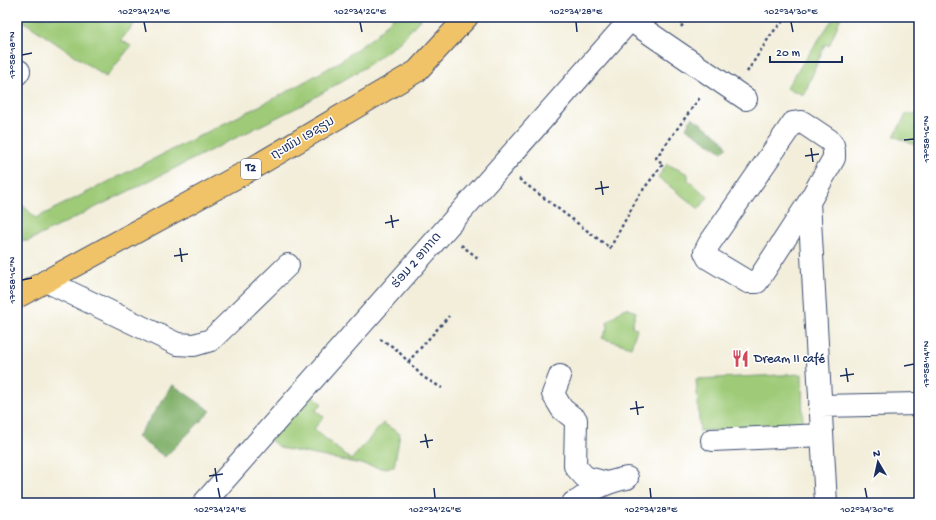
<svg xmlns="http://www.w3.org/2000/svg" width="936" height="520" viewBox="0 0 936 520" font-family="'Gochi Hand','Noto Sans Lao',sans-serif">
<style>
.green{fill:#9fcb78;stroke:#5d7d6b}
.forest{fill:#7faf68;stroke:#4d6f63}
.lines{fill:none;stroke-linecap:round;stroke-linejoin:round}
.minor-casing{stroke:#3b4c71;stroke-width:24}
.major-casing{stroke:#3b4c71;stroke-width:24}
.path{stroke:#3b4c71;stroke-width:2.5;stroke-dasharray:3 3;stroke-linecap:butt}
.minor{stroke:#fff;stroke-width:22}
.major{stroke:#f1c369;stroke-width:22}
.ticks{fill:none;stroke:#1b2f5e;stroke-width:1.5}
.labels{text-anchor:middle;dominant-baseline:central;stroke-width:3;stroke-linejoin:round;paint-order:stroke}
.shield{fill:#fff;stroke:#5f6d8e;stroke-width:1}
.shield-label{font-size:12px;font-weight:bold;fill:#1b2f5e}
.street-label{font-size:13px;fill:#1b2f5e;stroke:#fff}
.poi-label{font-size:13px;fill:#1b2f5e;stroke:#fff;text-anchor:start}
.neatline{fill:none;stroke:#1b2f5e;stroke-width:1.5}
.ticks-label{font-size:10px;text-anchor:middle;fill:#1b2f5e}
</style>
<rect width="100%" height="100%" fill="#fff"/>
<filter id="ink" filterUnits="userSpaceOnUse"><feTurbulence type="fractalNoise" baseFrequency=".025" numOctaves="2"/><feDisplacementMap in="SourceGraphic" scale="8" xChannelSelector="R" yChannelSelector="G"/><feConvolveMatrix kernelMatrix="1 2 1 2 8 2 1 2 1" color-interpolation-filters="sRGB"/></filter>
<filter id="wash" filterUnits="userSpaceOnUse"><feTurbulence type="fractalNoise" baseFrequency=".012" numOctaves="4" result="noise"/><feDisplacementMap in="SourceGraphic" scale="16" xChannelSelector="R" yChannelSelector="G"/><feGaussianBlur stdDeviation="0.9" result="paint"/><feColorMatrix in="noise" values="0 0 0 0 0 0 0 0 0 0 0 0 0 0 0 0 0 1.4 0 .05"/><feComposite in="paint" operator="in"/></filter>
<g filter="url(#wash)">
<rect width="100%" height="100%" fill="#f3eeda"/>
<path class="green" d="M17,17h123l-19,23 10,6 -25,31z
M393,17h29l-21,24 -34,25 -65,39 -274,136 -11,-1v-40l19,18 243,-122 57,-32 39,-28z
M834,17h7l-12,29 -4,-2 -21,51 -18,-7z
M907,113l12,2v32l-25,-11z
M667,164l21,10v6l20,17 -9,12 -41,-32z
M627,308l9,4 -4,14 5,3 -6,18 -29,-9 6,-11 -1,-5 16,-13z
M802,374l1,55 -103,2 -4,-52z
M310,392l12,12 -6,6 8,7 -10,12 37,31 32,-37 17,11 -6,33 -13,1 -101,-20 -12,-10z"/>
<path class="forest" d="M692,117l30,22 5,8 -5,5 -36,-24z
M173,385l38,26 -46,46 -28,-20z"/>
</g>
<g filter="url(#ink)">
<g class="lines">
<defs>
<path id="minor" d="M17,70l2,1 -2,3
M809,202l-52,80h-9l-40,-24 -3,-6 4,-8 84,-121 9,-1 27,18 4,5 1,6v7l-25,44 17,301
M46,281l131,63 17,1 17,-5 77,-75
M560,376l-7,18 9,15 14,11 -1,46 10,11 22,6
M820,406l99,-2
M712,440l110,-5
M204,503l426,-483 116,79
M573,503c7,-2 11,-7 17,-11 13,-8 22,-11 37,-14"/>
<path id="major" d="M17,297l229,-125 171,-101 50,-54"/>
</defs>
<use href="#minor" class="minor-casing"/>
<use href="#major" class="major-casing"/>
<path class="path" d="M681,27l7,-10
M747,72l25,-39 15,-16
M519,179l91,69 29,-53 24,-31 -7,-6 45,-62
M461,245l17,13
M380,339l15,9 28,29 19,11
M408,362l41,-46"/>
<use href="#minor" class="minor"/>
<use href="#major" class="major"/>
</g>
</g>
<path class="ticks" d="M144,22l2,10M360,22l2,10M576,22l1,10M791,22l2,10M22,55l10,-2M904,140l10,-1M811,148l2,14M805,156l14,-2M601,181l2,14M595,189l14,-2M391,215l2,13M385,223l14,-3M180,248l2,14M174,256l14,-2M22,280l10,-2M904,366l10,-2M846,368l2,14M840,376l14,-2M636,401l2,14M630,409l14,-2M425,434l3,14M420,442l13,-2M215,468l2,14M209,476l14,-2M218,488l2,10M434,488l1,10M650,488l1,10M865,488l2,10"/>
<defs>
<symbol id="restaurant-bare" viewBox="-9 -9 18 18"><path d="M-5-6h1v4h1v-4h1v4h1v-4h1v5L-1.5 .5V6h-2V.5L-5-1ZM5-6V6H3V1.5H1.5Q1.5-4 5-6Z" fill="#d1495b" stroke="#fff" stroke-width="2.5" paint-order="stroke"/></symbol>
</defs>
<g fill-rule="evenodd">
<use href="#restaurant-bare" x="728" y="346" width="25" height="25"/>
</g>
<g class="labels">
<rect class="shield" x="241" y="159" width="20" height="20" rx="3"/>
<g class="shield-label">
<text x="251" y="169">T2</text>
</g>
<g class="street-label">
<text transform="translate(303 139) rotate(-31)">ຖະໜົນ ເອຊຽນ</text>
<text transform="translate(417 261) rotate(-49)">ຮ່ອມ 2 ອາກາດ</text>
</g>
<g class="poi-label">
<text x="754" y="359">Dream II café</text>
</g>
</g>
<rect width="936" height="520" fill="none" stroke="#fff" stroke-width="44"/>
<g transform="translate(878 462) rotate(351)" stroke="#ffffff" stroke-width="3" paint-order="stroke">
<path d="M0-3L7 15L0 10L-7 15Z" fill="#1b2f5e"/>
<text y="-6" font-size="11" font-weight="bold" text-anchor="middle" fill="#1b2f5e">N</text>
</g>
<path d="M770 56v6h72v-6" fill="none" stroke="#1b2f5e" stroke-width="2"/>
<text x="776" y="56" font-size="12" fill="#1b2f5e" stroke="#ffffff" stroke-width="3" paint-order="stroke">20 m</text>
<rect x="22" y="22" width="892" height="476" class="neatline"/>
<g class="ticks-label">
<text x="144" y="14">102°34'24"E</text>
<text x="360" y="14">102°34'26"E</text>
<text x="576" y="14">102°34'28"E</text>
<text x="791" y="14">102°34'30"E</text>
<text transform="translate(11 55) rotate(-90)" y="4">17°58'18"N</text>
<text transform="translate(925 139) rotate(-90)" y="4">17°58'16"N</text>
<text transform="translate(11 280) rotate(-90)" y="4">17°58'16"N</text>
<text transform="translate(925 364) rotate(-90)" y="4">17°58'14"N</text>
<text x="220" y="512">102°34'24"E</text>
<text x="435" y="512">102°34'26"E</text>
<text x="651" y="512">102°34'28"E</text>
<text x="867" y="512">102°34'30"E</text>
</g>
</svg>
